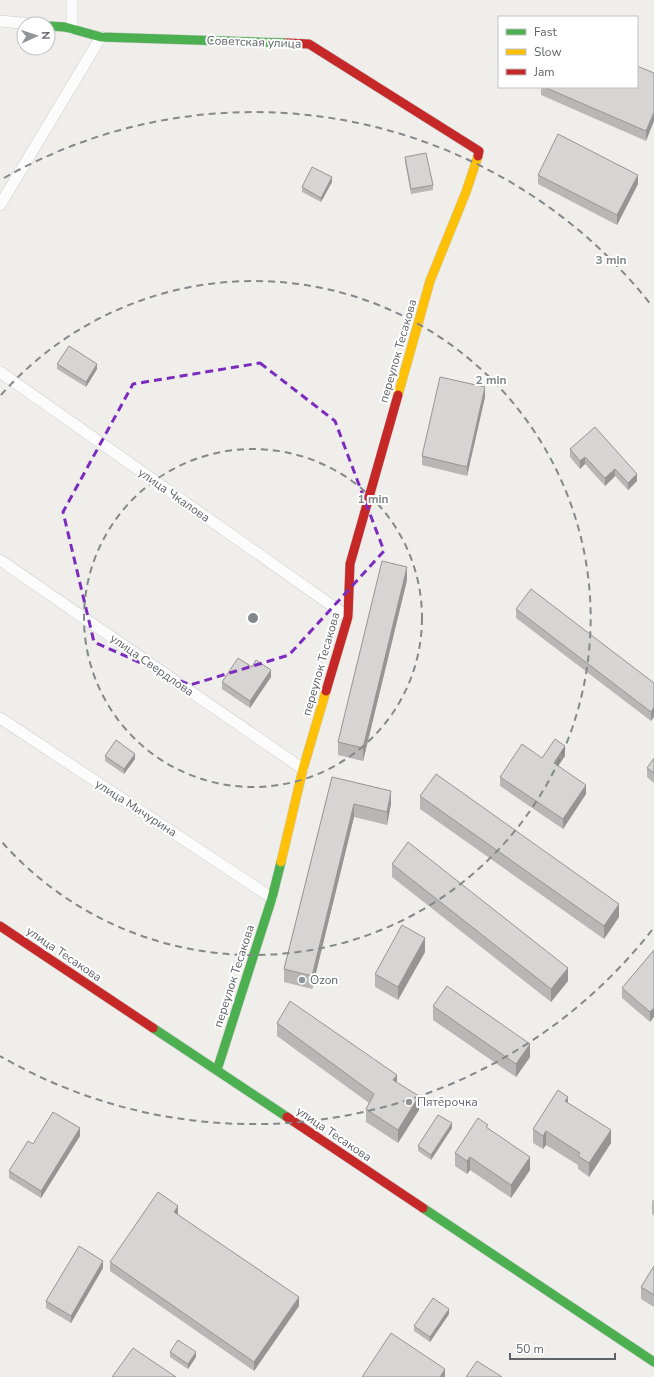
<svg xmlns="http://www.w3.org/2000/svg" width="654" height="1377" viewBox="0 0 654 1377" font-family="'Nunito Sans',sans-serif">
<style>
.lines{fill:none;stroke-linecap:round;stroke-linejoin:round}
.street-casing{stroke:#cbcccc;stroke-width:12}
.fast-casing{stroke:#cacacb;stroke-width:10}
.slow-casing{stroke:#cacacb;stroke-width:10}
.jam-casing{stroke:#cacacb;stroke-width:10}
.street{stroke:#fdfcfc;stroke-width:11}
.fast{stroke:#4caf50;stroke-width:9}
.slow{stroke:#ffc107;stroke-width:9}
.jam{stroke:#c62828;stroke-width:9}
.wall{fill:#b8b7b5}
.shaded-wall{fill:#969594}
.building{fill:#d6d5d3;stroke:#969594}
.marked{fill:none;stroke:#7b2cbf;stroke-width:3;stroke-dasharray:8 5;stroke-linejoin:round}
.ring{fill:none;stroke:#84888a;stroke-width:2;stroke-dasharray:7 5}
.poi-dot{fill:#919496;stroke:#fff;stroke-width:1.5}
.labels{text-anchor:middle;dominant-baseline:central;stroke-width:4;stroke-linejoin:round;paint-order:stroke}
.street-label{font-size:12px;fill:#5f6368;stroke:#fff}
.poi-label{font-size:12px;fill:#5f6368;stroke:#fff;text-anchor:start}
.centre{fill:#84888a;stroke:#fff;stroke-width:2}
.ring-label{font-size:12px;text-anchor:middle;font-weight:bold;fill:#84888a;stroke:#fff;stroke-width:4;stroke-linejoin:round;paint-order:stroke}
</style>
<rect width="100%" height="100%" fill="#efeeea"/>
<g class="lines">
<defs>
<path id="street" d="M0,21l31,3
M72,29v-29
M0,205l101,-168
M0,372l348,245
M0,560l303,209
M0,718l272,180"/>
<path id="fast" d="M48,26l17,1 36,10 186,6
M153,1028l134,89
M217,1070l55,-172 9,-36
M423,1208l231,154"/>
<path id="slow" d="M398,395l32,-114 36,-89 12,-36
M281,862l22,-93 23,-78"/>
<path id="jam" d="M287,43l22,1 170,107 -1,5
M326,691l22,-74 2,-53 48,-169
M0,926l153,102
M287,1117l136,91"/>
</defs>
<use href="#street" class="street-casing"/>
<use href="#fast" class="fast-casing"/>
<use href="#slow" class="slow-casing"/>
<use href="#jam" class="jam-casing"/>
<use href="#street" class="street"/>
<use href="#fast" class="fast"/>
<use href="#slow" class="slow"/>
<use href="#jam" class="jam"/>
</g>
<path class="wall" d="M654,73l-8,68 -105,-46v-8h96z
M405,157l28,28v5l-22,4 -6,-32z
M538,175l100,9 -21,41 -79,-41z
M332,182l-11,20 -19,-10v-5z
M57,364l40,5 -11,18 -29,-18z
M485,397l-18,79 -45,-11v-9z
M595,427l42,54 -9,9 -13,-14 -10,10 -20,-22 -5,5 -10,-12v-8z
M407,580l-44,181 -25,-6v-13z
M516,609l138,74 -3,38 -135,-103z
M271,677l-21,31 -28,-19v-7z
M105,756l30,3 -11,15 -19,-13z
M565,756l-7,10 28,28 -23,35 -63,-43v-9l42,-19z
M654,758v25l-7,-6v-9z
M332,777l59,27 -4,21 -33,-8 -42,172 -28,-7v-13z
M420,796l199,121 -15,22 -184,-130z
M392,864l176,117 -17,21 -159,-125z
M654,950l-4,72 -28,-24v-10z
M425,952l-27,48 -23,-13v-13z
M433,1006l97,51 -14,20 -83,-57z
M277,1023l120,60 22,27 -21,33 -32,-21v-13l3,-6 -92,-67z
M568,1103l43,40 -22,34 -11,-8v-4l-32,-20 -3,4 -10,-6v-14z
M452,1128l-21,32 -13,-9v-5z
M488,1128l42,42 -19,28 -41,-28 -3,4 -12,-8v-13z
M80,1136l-39,62 -32,-20v-7l24,-27z
M654,1199v17l-2,-2v-13z
M178,1215l121,91 -45,65 -144,-100v-9z
M654,1266v41l-13,-8v-12z
M103,1268l-32,55 -25,-15v-7z
M449,1314l-19,28 -16,-11v-5z
M170,1352l26,5 -8,12 -18,-12z"/>
<path class="shaded-wall" d="M654,112v9l-8,20v-10z
M638,175v9l-21,41v-10z
M332,177v5l-11,20v-4z
M97,364v5l-11,18v-5z
M485,387v10l-18,79v-9z
M585,457v7l-5,5v-8z
M615,469v7l-10,10v-8z
M637,474v7l-9,9v-7z
M407,567v13l-44,181v-13z
M271,670v7l-21,31v-7z
M654,707v10l-3,4v-9z
M565,746v10l-11,16v-9z
M135,754v5l-11,15v-5z
M586,785v9l-23,35v-10z
M391,791v13l-4,21v-13z
M354,804v13l-42,172v-13z
M619,904v13l-15,22v-13z
M425,938v14l-27,48v-13z
M568,968v13l-17,21v-13z
M654,1008v9l-4,5v-10z
M530,1044v13l-14,20v-13z
M397,1075v13l-4,-8z
M419,1096v14l-21,33v-13z
M568,1097v13l-3,-9z
M452,1123v5l-21,32v-5z
M80,1128v8l-39,62v-7z
M611,1130v13l-22,34v-14z
M546,1131v14l-3,4v-13z
M470,1157v13l-3,4v-13z
M530,1157v13l-19,28v-13z
M178,1206v9l-4,-3z
M103,1261v7l-32,55v-7z
M299,1297v9l-45,65v-9z
M449,1309v5l-19,28v-5z
M196,1352v5l-8,12v-5z
M445,1369v8h-5z"/>
<path class="building" d="M637,66l17,7v39l-8,19 -102,-44h93z
M558,134l80,41 -21,40 -79,-40z
M426,153l7,32 -22,4 -6,-32z
M312,167l20,10 -11,21 -19,-11z
M69,346l28,18 -11,18 -29,-18z
M440,377l45,10 -18,80 -45,-11z
M595,427l42,47 -9,9 -13,-14 -10,9 -20,-21 -5,4 -10,-12z
M382,561l25,6 -44,181 -25,-6z
M531,589l123,94v24l-3,5 -135,-103z
M238,658l14,9 4,-7 15,10 -21,31 -28,-19z
M555,739l10,7 -11,17 32,22 -23,34 -63,-42 22,-33 20,14z
M116,740l19,14 -11,15 -19,-13z
M654,758v15l-7,-5z
M436,774l183,130 -15,22 -184,-130z
M332,777l59,14 -4,21 -33,-8 -42,172 -28,-7z
M408,842l160,126 -17,21 -159,-125z
M402,925l23,13 -27,49 -23,-13z
M654,950v58l-4,4 -28,-24z
M447,986l83,58 -14,20 -83,-58z
M290,1001l107,74 -4,5 26,16 -21,34 -32,-21 8,-15 -97,-71z
M558,1090l10,7 -3,4 46,29 -22,33 -11,-7 2,-3 -34,-22 -3,5 -10,-7z
M53,1112l27,16 -39,63 -32,-20 19,-30 5,3z
M438,1115l14,8 -21,32 -13,-9z
M478,1118l10,7 -2,2 44,30 -19,28 -41,-28 -3,4 -12,-8z
M158,1192l20,14 -4,6 125,85 -45,65 -144,-100z
M79,1246l24,15 -32,55 -25,-15z
M654,1266v29l-13,-8z
M433,1298l16,11 -19,28 -16,-11z
M391,1333l54,36 -5,8h-78z
M178,1340l18,12 -8,12 -18,-12z
M133,1348l43,29h-64z
M477,1361l25,16h-36z"/>
<path class="marked" d="M260,363l75,58 49,130 -95,104 -99,30 -96,-43 -31,-130 70,-128z"/>
<g class="ring">
<circle cx="253" cy="618" r="169"/>
<path d="M1 395A337 337 0 1 1 1 841"/>
<path d="M652 930A506 506 0 0 1 0 1056M4 178A506 506 0 0 1 652 306"/>
</g>
<g class="poi-dot">
<circle cx="302" cy="980" r="4"/>
<circle cx="409" cy="1102" r="4"/>
</g>
<g class="labels">
<g class="street-label">
<text transform="translate(254 42) rotate(2)">Советская улица</text>
<text transform="translate(398 351) rotate(-74)">переулок Тесакова</text>
<text transform="translate(174 495) rotate(35)">улица Чкалова</text>
<text transform="translate(321 664) rotate(-74)">переулок Тесакова</text>
<text transform="translate(152 665) rotate(35)">улица Свердлова</text>
<text transform="translate(136 808) rotate(33)">улица Мичурина</text>
<text transform="translate(64 954) rotate(34)">улица Тесакова</text>
<text transform="translate(234 976) rotate(-72)">переулок Тесакова</text>
<text transform="translate(334 1134) rotate(34)">улица Тесакова</text>
</g>
<g class="poi-label">
<text x="310" y="980">Ozon</text>
<text x="417" y="1102">Пятёрочка</text>
</g>
</g>
<circle cx="253" cy="618" r="6" class="centre"/>
<g class="ring-label">
<text x="611" y="264">3 min</text>
<text x="491" y="384">2 min</text>
<text x="373" y="503">1 min</text>
</g>
<rect x="498" y="16" width="140" height="72" fill="#ffffff" stroke="#bfc1c3"/>
<rect x="506" y="29" width="20" height="6" fill="#4caf50" stroke="#bfc1c3"/>
<text x="534" y="36" font-size="12" fill="#5f6368">Fast</text>
<rect x="506" y="49" width="20" height="6" fill="#ffc107" stroke="#bfc1c3"/>
<text x="534" y="56" font-size="12" fill="#5f6368">Slow</text>
<rect x="506" y="69" width="20" height="6" fill="#c62828" stroke="#bfc1c3"/>
<text x="534" y="76" font-size="12" fill="#5f6368">Jam</text>
<g transform="translate(36 36) rotate(87)"><circle r="19" fill="#ffffff" stroke="#bfc1c3"/>
<path d="M0-3L7 15L0 10L-7 15Z" fill="#919496"/>
<text y="-6" font-size="11" font-weight="bold" text-anchor="middle" fill="#5f6368">N</text>
</g>
<path d="M510 1353v6h105v-6" fill="none" stroke="#5f6368" stroke-width="2"/>
<text x="516" y="1353" font-size="12" fill="#5f6368" stroke="#ffffff" stroke-width="3" paint-order="stroke">50 m</text>
</svg>
